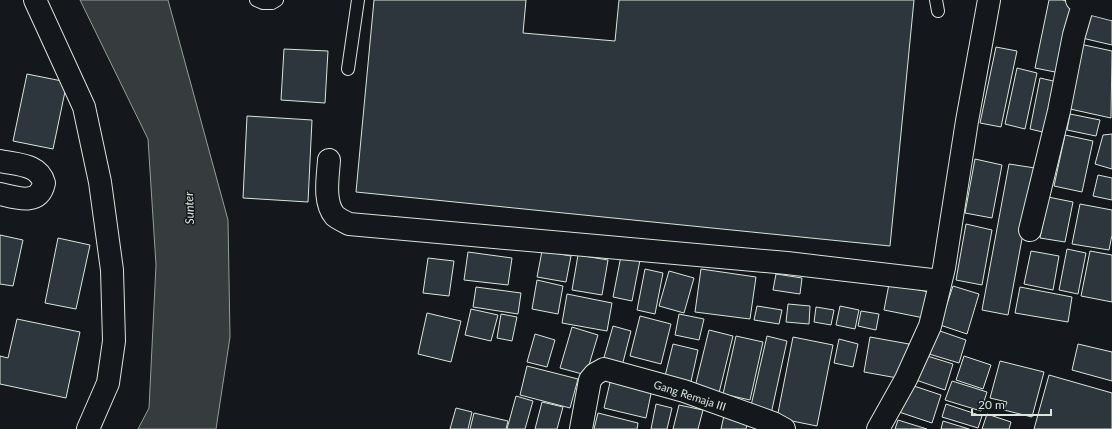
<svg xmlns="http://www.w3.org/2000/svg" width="1112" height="429" viewBox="0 0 1112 429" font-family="Lato,sans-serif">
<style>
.water{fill:#363b3e;stroke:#939e99}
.building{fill:#2c363c;stroke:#d8e6dc}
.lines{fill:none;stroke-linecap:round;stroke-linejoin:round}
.service-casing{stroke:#d8e6dc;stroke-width:14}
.minor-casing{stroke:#d8e6dc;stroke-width:24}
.service{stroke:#14181c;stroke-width:12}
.minor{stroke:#14181c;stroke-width:22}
.labels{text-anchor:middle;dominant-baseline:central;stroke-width:3;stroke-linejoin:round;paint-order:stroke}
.street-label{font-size:11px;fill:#d8e6dc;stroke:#14181c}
.water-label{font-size:12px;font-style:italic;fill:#d8e6dc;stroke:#14181c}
</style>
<rect width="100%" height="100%" fill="#14181c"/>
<path class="water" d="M80,0h88l60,220 2,117 -14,92h-78l11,-21 7,-143 -8,-126z"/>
<path class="building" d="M374,0h152l-3,33 92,8 4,-41h295l-24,246 -534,-54z
M1049,0h13l18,4 -15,70 -30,-6z
M1089,9l23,6v30l-30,-7z
M1075,43l37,8 -1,67 -50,-11z
M996,47l21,4 -16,76 -21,-4z
M284,49l44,2 -3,52 -44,-3z
M1017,68l20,5 -12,56 -20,-5z
M27,74l40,8 -14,67 -40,-8z
M1040,78l22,5 -11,51 -21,-5z
M1070,114l30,6 -4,16 -29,-6z
M247,116l65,4 -4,82 -65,-4z
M1112,134v35l-17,-5 8,-29z
M1065,135l28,6 -11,51 -28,-6z
M975,159l27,6 -10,53 -27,-5z
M1009,164l26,4 -27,147 -26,-5z
M1098,175l14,3v22l-19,-4z
M1048,197l25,5 -8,40 -25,-4z
M1080,204l32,6v25l-3,15 -37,-6z
M966,224l26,6 -10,55 -26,-5z
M0,235l23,5 -10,46 -13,-2z
M58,238l32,7 -14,64 -31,-6z
M1067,249l19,4 -8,41 -19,-4z
M542,251l29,5 -5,26 -29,-5z
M1031,251l28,5 -6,34 -29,-6z
M1090,251l22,4v47l-31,-6z
M468,252l44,6 -4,27 -44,-5z
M578,255l30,5 -6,35 -30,-5z
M621,256l19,4 -8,41 -19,-4z
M428,258l26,3 -5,35 -26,-3z
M645,269l18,4 -8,41 -18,-4z
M701,269l55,8 -6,42 -55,-7z
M669,271l25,7 -10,35 -25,-7z
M776,274l26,4 -2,16 -27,-4z
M537,280l26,6 -5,28 -26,-5z
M889,284l40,8 -5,26 -40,-8z
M953,286l26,8 -12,40 -27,-9z
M476,287l45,6 -3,21 -45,-7z
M1020,287l52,10 -4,25 -53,-9z
M567,294l45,9 -5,28 -45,-8z
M788,304l22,2 -1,18 -23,-2z
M757,306l25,4 -3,14 -25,-4z
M840,306l19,4 -4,19 -19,-4z
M816,307l18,3 -3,15 -17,-3z
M471,309l27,6 -7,26 -26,-6z
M861,311l18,3 -3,16 -18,-4z
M427,313l34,8 -10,41 -33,-8z
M501,314l16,3 -5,24 -15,-3z
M679,314l25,5 -5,21 -24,-5z
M640,316l31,8 -10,40 -31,-8z
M17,319l63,13 -14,66 -66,-14v-28l8,2z
M613,326l18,5 -9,35 -19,-5z
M572,327l26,8 -12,40 -26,-7z
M709,330l24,6 -14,57 -24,-6z
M937,330l29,10 -7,23 -30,-9z
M535,334l20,6 -8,27 -20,-5z
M736,336l27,6 -13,58 -27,-6z
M767,336l20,5 -16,73 -21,-4z
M793,337l40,8 -16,81 -40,-8z
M870,337l39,7 -6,35 -39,-7z
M839,339l19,5 -5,23 -19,-4z
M673,344l25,6 -8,36 -26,-6z
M1078,344l34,8v29l-40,-11z
M921,354l32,10 -8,26 -32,-11z
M964,356l27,9 -8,24 -27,-9z
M1000,361l44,11 -12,45 -28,-7 3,-8 -17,-4z
M527,366l51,13 -8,29 -50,-13z
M612,374l41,10 -7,34 -42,-10z
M1049,375l63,18v36h-78z
M952,381l35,11 -6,19 -36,-11z
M905,383l36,12 -9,28 -36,-12z
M516,396l17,5 -8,28h-18z
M542,402l21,5 -6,22h-22z
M656,404l16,4 -5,21h-16z
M946,404l36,12 -4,12 -36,-11z
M679,405l24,5 -5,19h-25z
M456,408l16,4 -4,17h-18z
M725,411l24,6 -3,12h-25z
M474,413l34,8 -2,8h-36z
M598,413l40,10 -1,6h-43z
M987,414l24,8 -2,7h-27z
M898,420l29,9h-32z
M943,421l26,8h-28z"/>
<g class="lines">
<defs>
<path id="service" d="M256,0l7,3h9l5,-3
M936,0l2,11
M348,69l10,-69"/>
<path id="minor" d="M35,0l49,107 16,75 12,88 2,71 -6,42 -20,46
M1077,0l35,9
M329,160c-1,17 -6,42 6,56 4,3 10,6 14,8l438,39 153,18
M0,161c18,4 39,3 44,22 -5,23 -27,15 -44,11
M1030,230l29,-119 15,-76 10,-34
M581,429l9,-49 5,-6 9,-5 80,22 89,32 11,6
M878,429l28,-50 24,-53 14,-58 23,-147 22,-121"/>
</defs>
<use href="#service" class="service-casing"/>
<use href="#minor" class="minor-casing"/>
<use href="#service" class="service"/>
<use href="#minor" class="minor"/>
</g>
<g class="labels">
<g class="street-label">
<text transform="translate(690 395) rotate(18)">Gang Remaja III</text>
</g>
<g class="water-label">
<text transform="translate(189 208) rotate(-92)">Sunter</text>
</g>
</g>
<path d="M972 409v6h79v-6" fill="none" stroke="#d8e6dc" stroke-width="2"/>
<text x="978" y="409" font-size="12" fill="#d8e6dc" stroke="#14181c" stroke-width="3" paint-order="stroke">20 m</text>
</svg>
